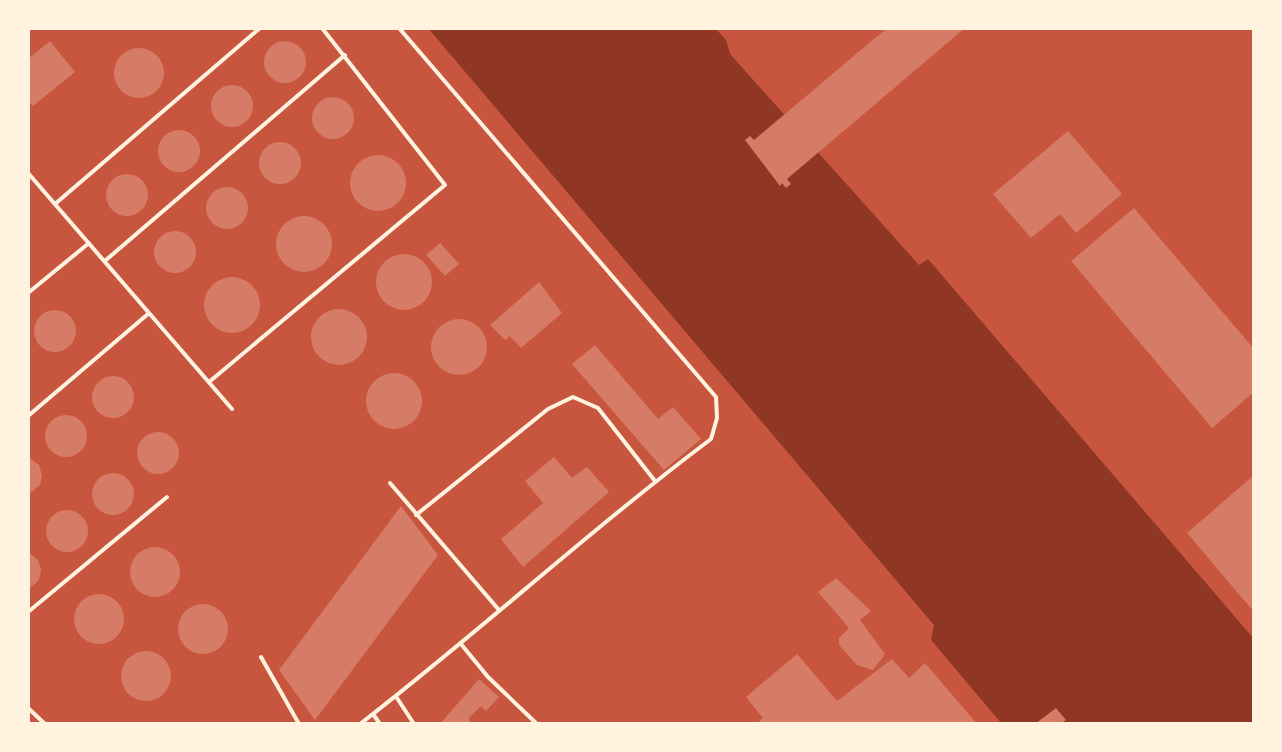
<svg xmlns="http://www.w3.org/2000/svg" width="1282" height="752" viewBox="0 0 1282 752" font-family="'Fira Sans',sans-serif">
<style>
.water{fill:#8f3625}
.building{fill:#d67c66}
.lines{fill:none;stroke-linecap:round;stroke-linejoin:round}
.service{stroke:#fff3e0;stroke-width:4}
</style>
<rect width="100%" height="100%" fill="#c8553d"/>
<path class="water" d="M428,28h287l11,12 4,14 189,211 9,-6 326,380v83l-252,2 -71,-84 3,-15z"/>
<path class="building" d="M887,28h78l-178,151 4,5 -5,4 -4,-5 -2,3 -35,-46 5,-4 4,4z
M50,41l25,31 -42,34 -5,-6v-41z
M264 62a21 21 0 1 1 42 0a21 21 0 1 1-42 0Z
M114 73a25 25 0 1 1 50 0a25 25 0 1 1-50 0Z
M211 106a21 21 0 1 1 42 0a21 21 0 1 1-42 0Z
M312 118a21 21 0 1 1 42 0a21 21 0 1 1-42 0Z
M158 151a21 21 0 1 1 42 0a21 21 0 1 1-42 0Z
M1068,131l54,63 -46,39 -16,-19 -29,24 -38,-44z
M259 163a21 21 0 1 1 42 0a21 21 0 1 1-42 0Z
M350 183a28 28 0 1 1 56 0a28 28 0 1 1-56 0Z
M106 195a21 21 0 1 1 42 0a21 21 0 1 1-42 0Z
M206 208a21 21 0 1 1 42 0a21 21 0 1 1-42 0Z
M1134,208l120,141v43l-42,36 -141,-167z
M276 244a28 28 0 1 1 56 0a28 28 0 1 1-56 0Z
M154 252a21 21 0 1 1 42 0a21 21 0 1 1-42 0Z
M440,243l19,21 -14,12 -19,-21z
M376 282a28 28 0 1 1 56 0a28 28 0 1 1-56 0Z
M204 305a28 28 0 1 1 56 0a28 28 0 1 1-56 0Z
M539,282l23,31 -41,35 -11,-12 -5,4 -15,-15z
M311 337a28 28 0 1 1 56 0a28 28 0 1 1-56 0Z
M34 331a21 21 0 1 1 42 0a21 21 0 1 1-42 0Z
M431 347a28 28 0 1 1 56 0a28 28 0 1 1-56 0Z
M595,345l63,74 15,-12 28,32 -37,31 -92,-106z
M366 401a28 28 0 1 1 56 0a28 28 0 1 1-56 0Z
M92 397a21 21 0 1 1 42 0a21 21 0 1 1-42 0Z
M45 436a21 21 0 1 1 42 0a21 21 0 1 1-42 0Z
M137 453a21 21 0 1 1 42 0a21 21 0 1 1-42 0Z
M28,457l11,8 3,10 -2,10 -12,10z
M554,457l18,21 15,-11 22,25 -86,75 -22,-28 42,-36 -18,-22z
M92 494a21 21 0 1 1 42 0a21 21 0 1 1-42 0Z
M1254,475v137l-67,-79z
M401,506l37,49 -123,165 -36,-50z
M46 531a21 21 0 1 1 42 0a21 21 0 1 1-42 0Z
M130 572a25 25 0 1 1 50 0a25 25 0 1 1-50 0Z
M28,552l10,8 3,10 -2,10 -11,10z
M836,578l35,33 -11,9 25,34 -12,16 -16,-5 -18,-20v-7l10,-10 -31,-36z
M74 619a25 25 0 1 1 50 0a25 25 0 1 1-50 0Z
M178 629a25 25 0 1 1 50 0a25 25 0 1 1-50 0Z
M121 676a25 25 0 1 1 50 0a25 25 0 1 1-50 0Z
M797,654l40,47 55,-42 17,19 16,-15 52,61h-221l7,-6 -17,-21z
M479,679l20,18 -13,14 -5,-5 -12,12 2,6h-31z
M1056,708l10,12 -6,4h-25z"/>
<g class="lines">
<path class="service" d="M28,173l204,236
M55,204l205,-176
M106,260l239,-205
M28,293l61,-50
M209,382l236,-197 -123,-157
M28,416l120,-102
M390,483l109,127
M416,515l132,-106 25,-12 25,11 57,73
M28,612l139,-115
M461,644l27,33 49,47
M261,657l38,67
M397,698l17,26
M28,708l17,16
M373,714l7,10
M360,724c119,-92 230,-194 351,-285l6,-21 -1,-21 -317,-369"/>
</g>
<rect width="1282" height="752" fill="none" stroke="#fff3e0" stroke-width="60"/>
</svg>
